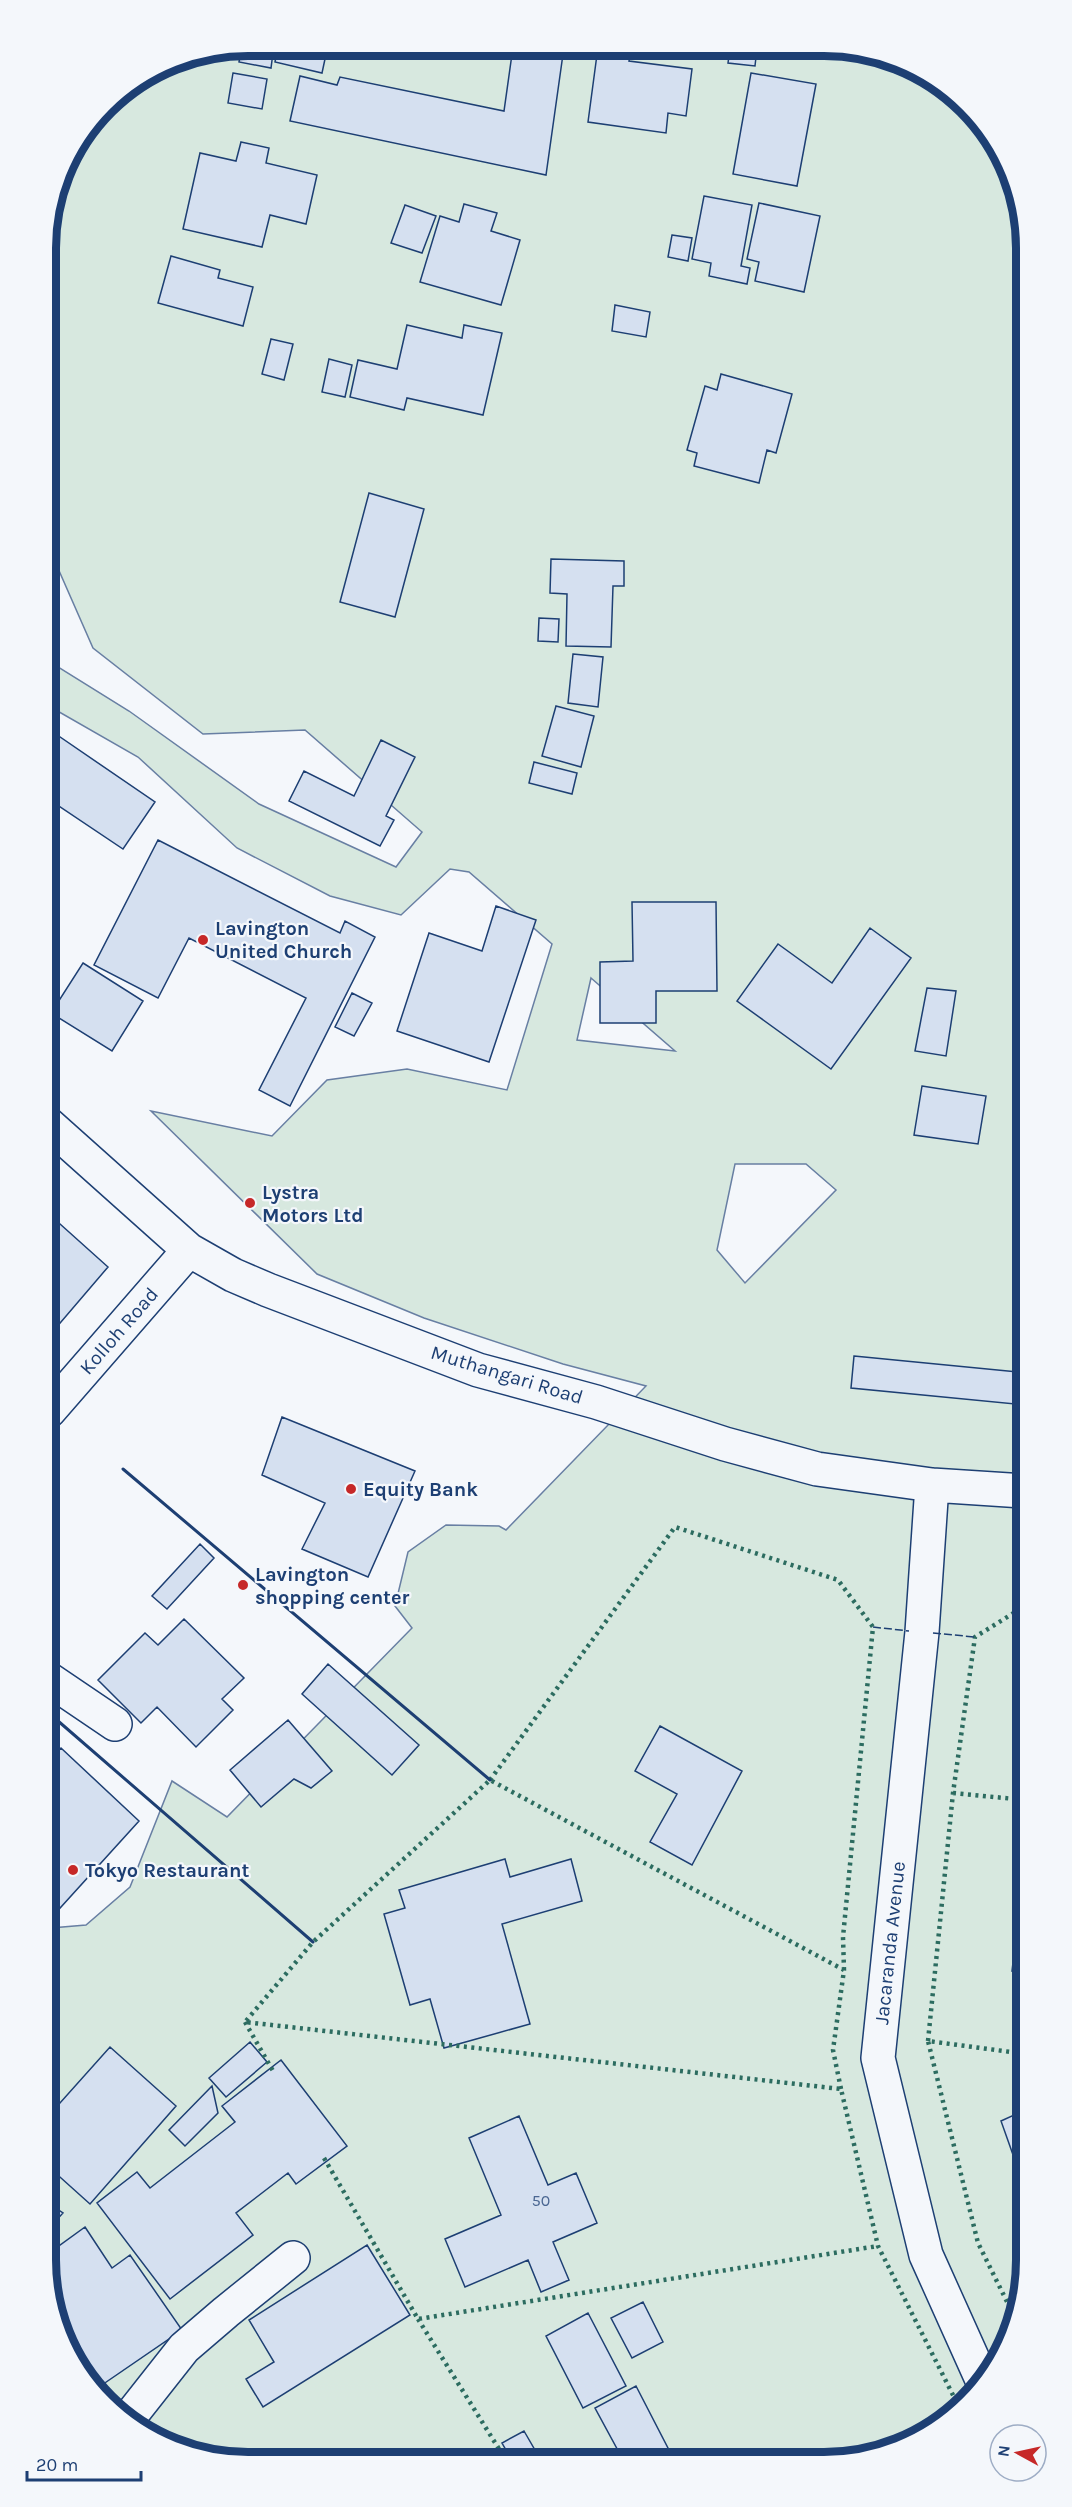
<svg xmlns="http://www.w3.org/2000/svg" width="1072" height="2507" viewBox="0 0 1072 2507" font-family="Karla,sans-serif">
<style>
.green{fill:#d7e8df;stroke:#687fa3;stroke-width:1.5;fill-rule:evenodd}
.building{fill:#d5e0f0;stroke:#1d3f73;stroke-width:1.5}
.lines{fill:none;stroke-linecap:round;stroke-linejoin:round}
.minor-casing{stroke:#1d3f73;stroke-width:36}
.minor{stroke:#f4f7fb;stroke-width:33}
.hedge{stroke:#2c6c60;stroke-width:4.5;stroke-dasharray:3 4.5;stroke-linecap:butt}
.fence{stroke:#1d3f73;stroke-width:1.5;stroke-dasharray:8 3;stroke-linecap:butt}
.wall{stroke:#1d3f73;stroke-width:3}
.poi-dot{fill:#c62828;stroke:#f4f7fb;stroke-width:2}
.labels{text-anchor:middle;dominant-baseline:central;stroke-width:4.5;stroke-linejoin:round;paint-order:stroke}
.number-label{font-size:16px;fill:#4b6792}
.poi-label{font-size:20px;font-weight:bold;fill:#1d3f73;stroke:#f4f7fb;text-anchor:start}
.street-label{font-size:20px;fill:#1d3f73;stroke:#f4f7fb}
.rim{fill:none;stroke:#1d3f73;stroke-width:8}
</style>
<rect width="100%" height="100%" fill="#f4f7fb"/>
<path class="green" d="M248,45l616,4 50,17 53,38 53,92 7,2076 -11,53 -31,58 -48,45 -61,27 -668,3 -50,-17 -53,-38 -53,-92 -1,-383 35,-3 44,-38 42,-106 55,36 185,-189 -17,-22 13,-54 38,-27 53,1 7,4 140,-144 -83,-22 -139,-46 -107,-44 -166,-163 121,25 55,-56 80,-11 100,21 45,-146 -83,-72 -19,-3 -49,46 -71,-19 -93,-48 -99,-91 -91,-52v-45l82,51 130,93 137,63 26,-35 -117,-102 -102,4 -110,-86 -47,-107 -1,-307 21,-76 48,-62 56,-36zM591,978l84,73 -98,-11zM735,1164h71l30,26 -91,93 -28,-33z"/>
<path class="building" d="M248,45h26l-3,23 -32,-6 3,-16z
M278,45h50l-6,28 -47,-11z
M513,47h51l-18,128 -256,-54 10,-45 37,9 3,-8 164,34z
M598,47l33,3 -2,11 63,8 -6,47 -18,-3 -2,20 -78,-11z
M730,48h27l-2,18 -27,-3z
M233,73l34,6 -5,30 -34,-6z
M751,73l65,11 -19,102 -64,-12z
M241,142l28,6 -3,15 51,12 -11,49 -36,-9 -8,32 -79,-18 17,-76 36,8z
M704,196l48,9 -11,61 9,2 -3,16 -38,-8 2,-13 -19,-4z
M759,203l61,13 -16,76 -49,-11 4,-19 -12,-3z
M464,204l33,9 -6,18 29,9 -19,65 -81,-23 20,-66 19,6z
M405,205l31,11 -14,37 -31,-10z
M672,235l20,3 -4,23 -20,-4z
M171,256l49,14 -2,8 35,9 -10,39 -85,-23z
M615,305l35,7 -4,25 -34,-6z
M407,325l55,13 2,-13 38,8 -19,82 -76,-17 -3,12 -54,-13 8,-37 39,9z
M271,339l22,5 -9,36 -22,-6z
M329,359l23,6 -7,32 -23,-5z
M721,374l71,20 -16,59 -9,-3 -8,33 -65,-17 3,-13 -10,-3 18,-64 12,4z
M369,493l55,16 -29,108 -55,-15z
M551,559l73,2v25h-11l-2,61 -45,-1 1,-52 -17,-1z
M539,618l20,1 -1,23 -20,-1z
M573,654l30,3 -5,50 -30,-4z
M556,706l38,10 -13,51 -39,-11z
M47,728l108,74 -32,47 -76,-51z
M381,740l34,17 -29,59 8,4 -14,26 -91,-45 15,-30 50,25z
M534,762l43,11 -5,21 -43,-11z
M158,840l182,93 5,-12 30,16 -85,169 -31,-16 47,-92 -117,-60 -31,60 -64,-33z
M632,902h84l1,89h-61v32h-56v-61l33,-1z
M496,906l40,14 -47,142 -92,-31 32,-98 53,18z
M870,928l41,30 -80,111 -94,-68 41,-57 54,39z
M83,963l60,38 -31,50 -61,-38z
M927,988l29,3 -10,65 -31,-5z
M352,993l20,10 -18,33 -19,-9z
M922,1086l64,10 -8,48 -64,-9z
M50,1215l58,52 -59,69 -1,-119z
M854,1356l164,16 -3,32 -164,-16z
M282,1417l133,54 -47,106 -66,-28 23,-46 -63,-28z
M200,1544l14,14 -47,51 -15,-13z
M184,1619l60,59 -22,21 11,11 -37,37 -39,-40 -16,16 -43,-43 47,-47 13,12z
M328,1664l91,81 -27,30 -90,-81z
M288,1720l44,51 -21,17 -17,-9 -33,28 -31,-37z
M660,1726l82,45 -50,94 -42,-23 27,-48 -42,-23z
M61,1748l78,73 -88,97 -1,-158z
M505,1859l5,18 61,-18 11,42 -80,23 28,100 -86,24 -14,-49 -20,6 -26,-91 21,-6 -6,-18z
M1017,1929l9,1v74l-5,-1 4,-30 -13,-2z
M250,2042l17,20 -41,35 -17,-19z
M110,2047l66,59 -86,98 -39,-35v-56z
M281,2060l66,86 -51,38 -8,-11 -52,40 17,22 -83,64 -73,-96 40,-31 13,16 85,-66 -13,-16z
M212,2086l6,27 -33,33 -16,-16z
M1023,2111l3,9v43l-9,3 -16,-45z
M519,2116l29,69 28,-12 21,50 -44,19 16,38 -28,12 -13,-32 -63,27 -20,-48 56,-24 -32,-77z
M51,2205l12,8 -11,12z
M85,2227l27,41 18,-13 52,75 -86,59 -44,-78v-19l5,-4 -5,-9v-28z
M367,2245l43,70 -147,92 -17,-28 28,-17 -25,-42z
M643,2302l20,40 -31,16 -21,-40z
M588,2313l38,73 -43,22 -37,-72z
M636,2386l34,66 -8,4h-41l-26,-48z
M524,2431l15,26h-29l-8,-14z"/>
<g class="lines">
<defs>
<path id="minor" d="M48,1124l141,126 44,25 35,15 210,80 118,32 129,42 92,25 115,16 92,6
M49,1411l140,-161
M932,1485l-10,147 -44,426 48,197 58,129
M50,1680l65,44
M128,2419l56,-71 42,-36 67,-54"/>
</defs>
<use href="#minor" class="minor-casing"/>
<use href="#minor" class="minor"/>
<path class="hedge" d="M490,1780l185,-253 163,53 35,47 -30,310 1,33
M953,1793l72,7
M245,2022l28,49
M928,2041l25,-248 22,-156 50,-31
M841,2089l-8,-39 11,-80 -354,-190 -177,162 -68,80 596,67 37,157 81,161
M324,2158l94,161 460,-73
M418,2319l86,138
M1017,2322l-39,-79 -50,-202 98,13"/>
<path class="fence" d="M873,1627l36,4
M933,1633l42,4"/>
<path class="wall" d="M123,1469l367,311
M50,1714l263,228"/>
</g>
<g class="poi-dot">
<circle cx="203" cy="940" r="6"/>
<circle cx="250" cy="1203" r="6"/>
<circle cx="351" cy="1489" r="6"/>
<circle cx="243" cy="1585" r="6"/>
<circle cx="73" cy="1870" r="6"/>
</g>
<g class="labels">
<g class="number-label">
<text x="541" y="2200">50</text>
</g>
<g class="poi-label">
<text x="215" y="928">Lavington<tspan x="215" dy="23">United Church</tspan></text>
<text x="262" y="1192">Lystra<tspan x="262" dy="23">Motors Ltd</tspan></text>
<text x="363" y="1489">Equity Bank</text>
<text x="255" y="1574">Lavington<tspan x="255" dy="23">shopping center</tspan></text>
<text x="85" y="1870">Tokyo Restaurant</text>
</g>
<g class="street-label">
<text transform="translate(119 1331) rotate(-49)">Kolloh Road</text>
<text transform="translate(507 1375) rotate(17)">Muthangari Road</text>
<text transform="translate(890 1943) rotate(-84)">Jacaranda Avenue</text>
</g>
</g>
<path d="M0 0H1072V2507H0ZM248 56H824A192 192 0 0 1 1016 248V2260A192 192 0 0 1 824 2452H248A192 192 0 0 1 56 2260V248A192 192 0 0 1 248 56Z" fill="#f4f7fb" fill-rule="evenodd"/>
<path class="rim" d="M248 56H824A192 192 0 0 1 1016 248V2260A192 192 0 0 1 824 2452H248A192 192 0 0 1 56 2260V248A192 192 0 0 1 248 56Z"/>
<g transform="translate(1018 2453) rotate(278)"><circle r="28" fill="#f4f7fb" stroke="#9eadc5" stroke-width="1.5"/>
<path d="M0-4.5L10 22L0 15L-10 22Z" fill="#c62828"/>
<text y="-9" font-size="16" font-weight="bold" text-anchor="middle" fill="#1d3f73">N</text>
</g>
<path d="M27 2471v9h114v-9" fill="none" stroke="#1d3f73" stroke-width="3"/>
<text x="36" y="2471" font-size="18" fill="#1d3f73" stroke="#f4f7fb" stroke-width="4.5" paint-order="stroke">20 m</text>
</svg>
